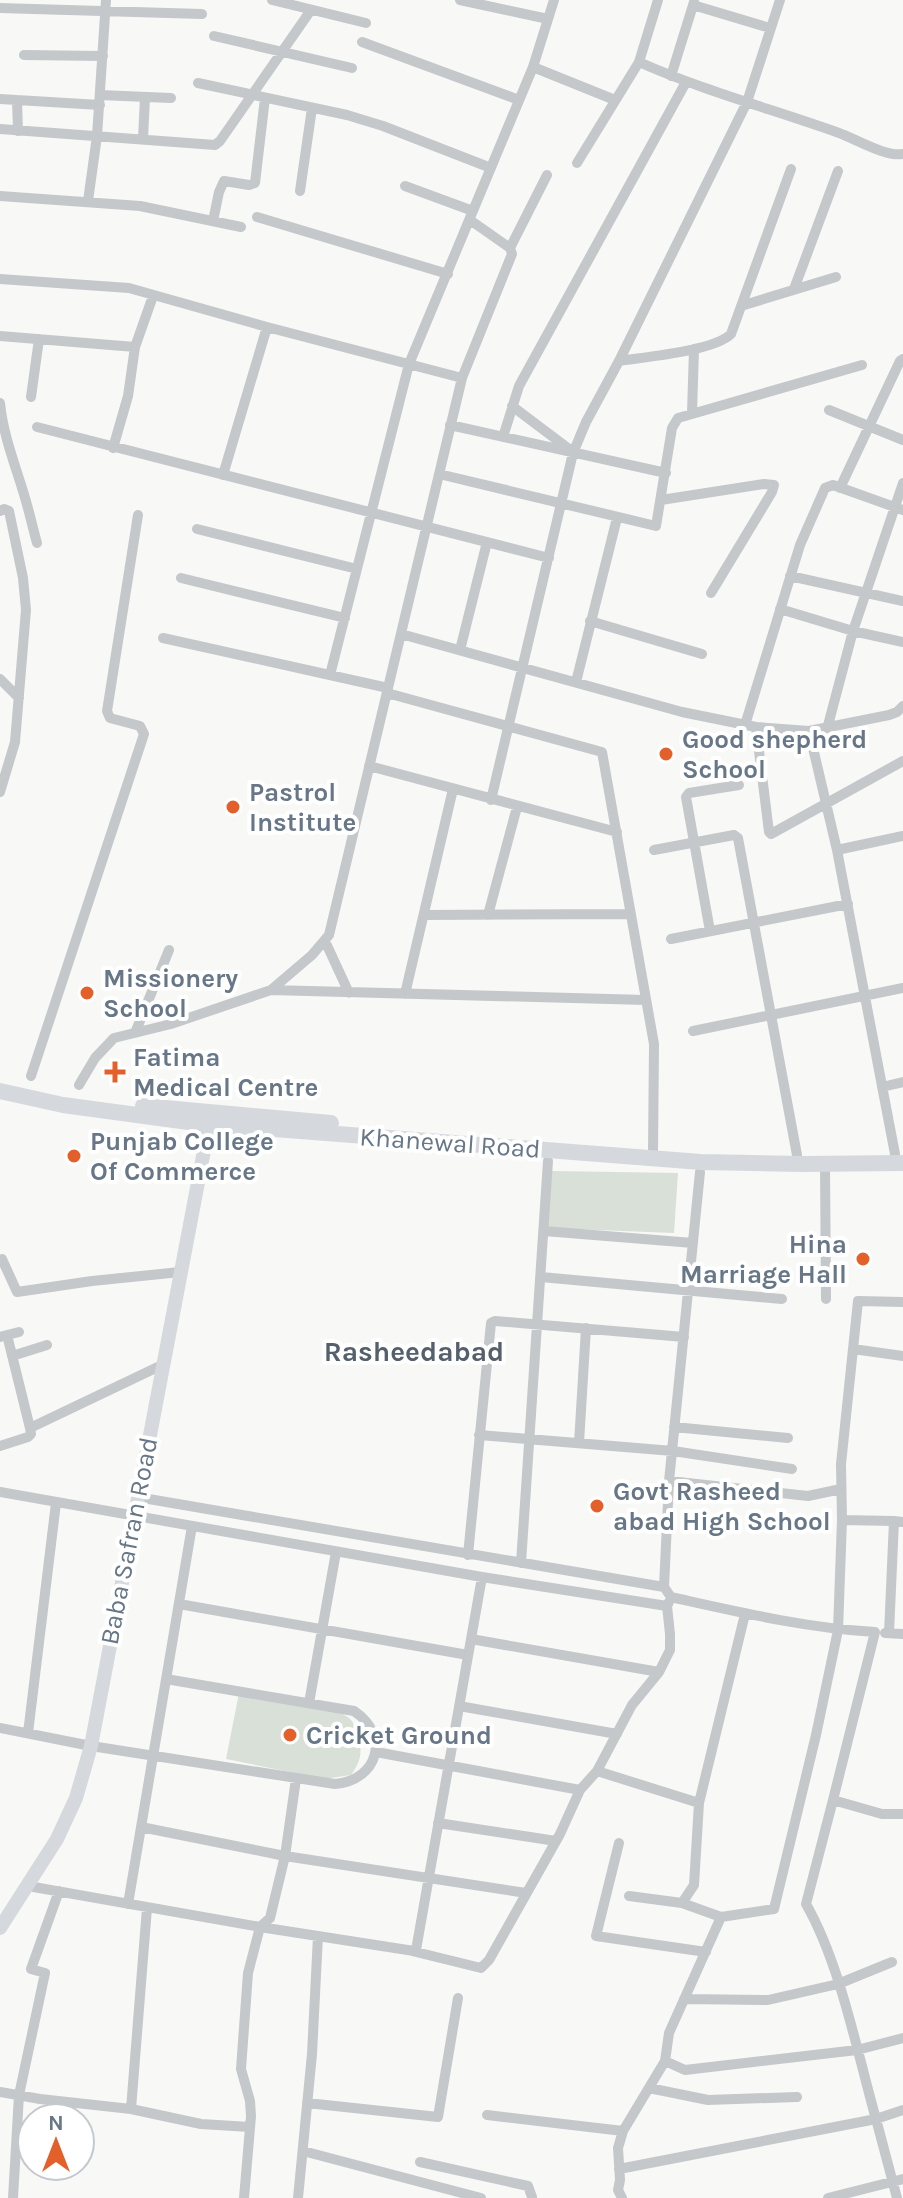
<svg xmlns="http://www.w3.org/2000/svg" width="903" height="2198" viewBox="0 0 903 2198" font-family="Karla,sans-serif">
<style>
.green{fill:#d9e0d7}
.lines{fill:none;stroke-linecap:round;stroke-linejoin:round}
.minor{stroke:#c4c8cb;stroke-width:10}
.secondary{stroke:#d5d9dd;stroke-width:14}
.primary{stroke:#d5d9dd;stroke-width:16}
.poi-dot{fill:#e3602b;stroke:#fff;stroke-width:3}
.labels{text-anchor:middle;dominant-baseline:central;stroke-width:8;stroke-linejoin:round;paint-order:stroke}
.poi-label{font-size:26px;font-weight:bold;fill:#677787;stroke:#fff;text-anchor:start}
.street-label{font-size:26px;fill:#677787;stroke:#fff}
.neighbourhood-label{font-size:28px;font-weight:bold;fill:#55606c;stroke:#fff}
</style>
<rect width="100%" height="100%" fill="#f8f8f6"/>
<path class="green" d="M551,1171l127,2 -4,60 -128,-5z
M239,1693c24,4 93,10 110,25 6,5 8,15 10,22 4,14 0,24 -8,35l-27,4 -98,-20z"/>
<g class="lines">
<path class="minor" d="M272,0l94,23
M460,0l88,19
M693,5l77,23
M0,8l202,6
M214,36l138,32
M362,42l157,58
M24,55l79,1
M639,62c65,29 133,47 200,71 17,6 46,24 64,21
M533,67l82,33
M671,76l23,-74
M198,83l149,32 36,11 108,42
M100,95l71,3
M0,99l100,6
M17,100l1,31
M0,129l215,16 5,-4 91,-131
M143,139l2,-42
M577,163l62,-101 19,-62
M405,186l68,25
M300,191l12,-83
M0,196l140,10 101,21
M88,201l9,-65 9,-136
M257,217l191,57
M213,221l6,-29 5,-11 25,4 6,-2 10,-85
M510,248l37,-73
M0,279l129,9 138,39 195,51
M794,289l44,-118
M741,306l95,-29
M0,336l135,11
M619,361c26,-4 95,-10 112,-27l60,-165
M31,397l8,-58
M0,403c3,30 13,56 22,85 6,18 10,37 15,55
M512,406l57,43
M829,410l74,30
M692,413l2,-64
M450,425l216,48
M37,427l512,131
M503,437l16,-51 167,-304
M113,448l15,-52 7,-49 18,-51
M439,474l217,52 16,-98 6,-10 184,-53
M223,475l44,-148
M840,488l60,-127 3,-2
M661,500l103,-16 10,1 -2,7 -61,101
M0,511l4,-2 5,2 14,67 3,32 -11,132 -15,50
M197,529l160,40
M790,576l113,25
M181,578l164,40
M780,609l73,22 50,11
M590,621l112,33
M401,634l281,78 74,15 53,4 80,-16 8,-3 6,-6
M163,638l225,50
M460,650l27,-108
M330,675l79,-311 124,-297 21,-67
M0,679l19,19
M576,682l41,-164
M387,693l215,59 52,292 -1,107
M745,725l55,-180 25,-57 8,-3 70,25
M756,727l13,105 2,2 132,-73
M827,729l26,-98 50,-148
M809,731l28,119 58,304
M369,766l248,66
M491,800l82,-347 13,-31 33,-61 128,-259 33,-102
M654,850l80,-15 4,3 59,317
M837,850l66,-14
M424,915l207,-1
M488,915l29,-108
M710,931l-24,-134 3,-4 50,-8
M671,939l177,-35
M325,941l24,52
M271,990l375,10
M405,994l48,-205
M693,1031l210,-43
M135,1033l34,-83
M31,1076l113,-342 -4,-8 -30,-8 -3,-7 31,-196
M79,1085l16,-27 19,-20 57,-14 100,-34 41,-35 17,-20 133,-557 50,-124 -2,-6 -40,-28
M882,1087l21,-5
M825,1164l1,135
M700,1172l-31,309 -5,106 7,10c68,15 135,31 204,35l-42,168 49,14h21
M544,1231l149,12
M2,1259l15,33 75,-11 88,-9
M541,1277l241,22
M7,1335l23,93
M0,1337l19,-5
M853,1349l50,7
M12,1356l35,-11
M674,1427l114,11
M479,1435l194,16 119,18
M579,1443l7,-115
M0,1446l28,-9 3,-3 -1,-6 132,-63
M669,1481l139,15 33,-7
M0,1492l482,85 185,29
M137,1497l527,90
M842,1520l52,1
M468,1555l23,-232 4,-2 189,16
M521,1563l27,-402
M179,1604l289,51
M885,1633l18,1
M889,1633l5,-112 9,1
M471,1639l188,33
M309,1703l27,-151
M459,1706l158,28
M0,1728l91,18 244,38c43,-4 56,-48 19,-73l-188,-32
M28,1733l28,-230
M376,1752l204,38
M597,1771l102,32 46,-189
M833,1800l-27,104c34,59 51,148 70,215l27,-9
M438,1823l118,18
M141,1827l144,29 241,37
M619,1843l-23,93 110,16
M28,1886l232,41 154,24 2,-1 66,-373
M629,1896l53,7 39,14
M682,1903l12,-18 5,-82
M128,1904l64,-378
M412,1951l69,17 8,-8 71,-126 20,-44 17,-19 35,-66 27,-33 11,-22v-16l-3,-28 2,-4
M684,1999l84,1 70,-16 54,-22
M665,2061l20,9 172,-20 46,-12
M649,2088l59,12 89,-3
M0,2092l40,7 91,10 70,15 49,3
M307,2103l131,14 20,-119
M131,2109l16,-201
M487,2115l136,16 -5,17 2,32 -2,10 4,8
M623,2131l42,-70 4,-28 52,-116 53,-8 42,-174 22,-105 4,-110 -1,-56 17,-163 45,1
M303,2151l178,47
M420,2162l108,24 4,11
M619,2169l257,-50 21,79
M13,2198l6,-103 26,-122 -14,-4 28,-78
M244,2198l7,-82 -1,-15 -9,-32 7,-96 12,-46 10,-9 15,-62 11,-77
M298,2198l14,-144 6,-118
M828,2198l75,-19"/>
<path class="secondary" d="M0,1928l57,-89 19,-41 15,-52 116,-611"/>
<path class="primary" d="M0,1091l63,14 133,18 505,39 102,2 100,-1
M143,1106l188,17"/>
</g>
<g class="poi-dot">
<circle cx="666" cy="754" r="8"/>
<circle cx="233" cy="807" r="8"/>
<circle cx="87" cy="993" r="8"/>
<path d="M111 1060h8v8h8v8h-8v8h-8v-8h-8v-8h8z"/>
<circle cx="74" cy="1156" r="8"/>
<circle cx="863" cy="1259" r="8"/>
<circle cx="597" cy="1506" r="8"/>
<circle cx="290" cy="1735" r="8"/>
</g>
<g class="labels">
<g class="poi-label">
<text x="682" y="739">Good shepherd<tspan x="682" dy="30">School</tspan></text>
<text x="249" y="792">Pastrol<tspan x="249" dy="30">Institute</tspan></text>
<text x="103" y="978">Missionery<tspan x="103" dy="30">School</tspan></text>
<text x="133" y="1057">Fatima<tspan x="133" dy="30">Medical Centre</tspan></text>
<text x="90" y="1141">Punjab College<tspan x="90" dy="30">Of Commerce</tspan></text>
<text x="847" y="1244" text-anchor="end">Hina<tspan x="847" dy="30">Marriage Hall</tspan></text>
<text x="613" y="1491">Govt Rasheed<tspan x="613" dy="30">abad High School</tspan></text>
<text x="306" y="1735">Cricket Ground</text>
</g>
<g class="street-label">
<text transform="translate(450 1143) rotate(4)">Khanewal Road</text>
<text transform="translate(129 1541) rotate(-79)">Baba Safran Road</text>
</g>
<g class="neighbourhood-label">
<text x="414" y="1351">Rasheedabad</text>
</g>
</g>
<g transform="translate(56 2142)"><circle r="38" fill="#ffffff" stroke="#c2c9cf" stroke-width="2"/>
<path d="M0-6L14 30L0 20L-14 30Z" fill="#e3602b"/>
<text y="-12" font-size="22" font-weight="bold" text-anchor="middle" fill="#677787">N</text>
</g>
</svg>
